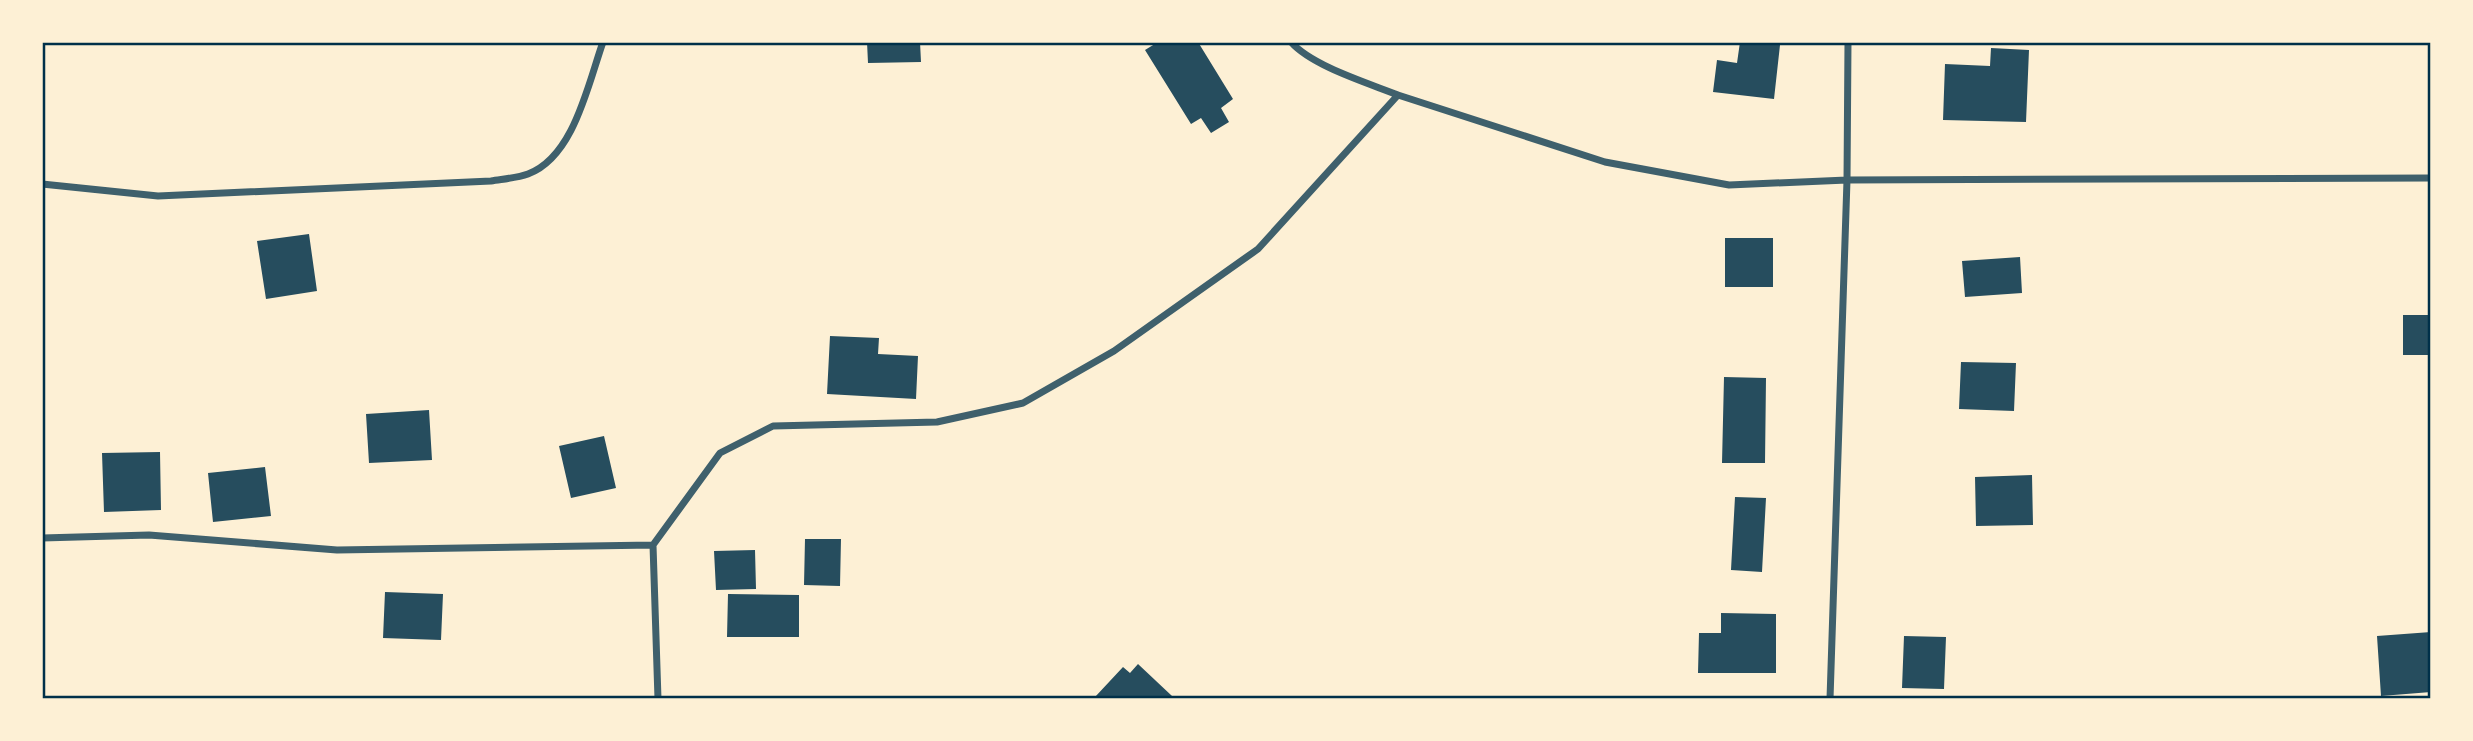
<svg xmlns="http://www.w3.org/2000/svg" width="2473" height="741" viewBox="0 0 2473 741" font-family="'DejaVu Sans',sans-serif">
<style>
.building{fill:#264d5e}
.lines{fill:none;stroke-linecap:round;stroke-linejoin:round}
.minor{stroke:#3f606c;stroke-width:7}
.neatline{fill:none;stroke:#003049;stroke-width:2.5}
</style>
<rect width="100%" height="100%" fill="#fdf0d5"/>
<path class="building" d="M867,42h53l1,20 -53,1z
M1158,42h40l35,57 -12,9 8,14 -18,11 -10,-15 -10,6 -46,-74z
M1740,42l40,3 -6,54 -61,-7 4,-32 20,3z
M1991,48l38,2 -3,72 -83,-2 2,-56 45,2z
M309,234l8,57 -51,8 -9,-58z
M1725,238h48v49h-48z
M2020,257l2,36 -57,4 -3,-36z
M2403,315h28v40h-28z
M830,336l49,2 -1,16 40,2 -2,43 -89,-5z
M1961,362l55,1 -2,48 -55,-2z
M1724,377l42,1 -1,85h-43z
M429,410l3,50 -63,3 -3,-49z
M604,436l12,52 -45,10 -12,-52z
M160,452l1,58 -57,2 -2,-59z
M265,467l6,49 -58,6 -5,-49z
M2032,475l1,50 -57,1 -1,-49z
M1735,497l31,1 -4,74 -31,-2z
M805,539h36l-1,47 -36,-1z
M755,550l1,39 -40,1 -2,-39z
M385,592l58,2 -2,46 -58,-2z
M728,594l71,1v42h-72z
M1721,613l55,1v59h-78l1,-40h22z
M2431,632v60l-50,4 -4,-60z
M1904,636l42,1 -2,52 -42,-1z
M1138,664l34,32 -3,3 -74,-2 28,-30 7,6z"/>
<g class="lines">
<path class="minor" d="M1291,42c21,24 77,41 107,53
M42,184l116,12 333,-15c12,-2 26,-3 37,-7 46,-17 60,-90 75,-132
M42,538l107,-3 188,15 316,-5
M653,545l67,-92 53,-27 164,-4 86,-19 91,-52 144,-102 140,-154 207,67 124,23 118,-5 584,-2
M653,545l5,154
M1830,699l17,-519 1,-138"/>
</g>
<rect width="2473" height="741" fill="none" stroke="#fdf0d5" stroke-width="88"/>
<rect x="44" y="44" width="2385" height="653" class="neatline"/>
</svg>
